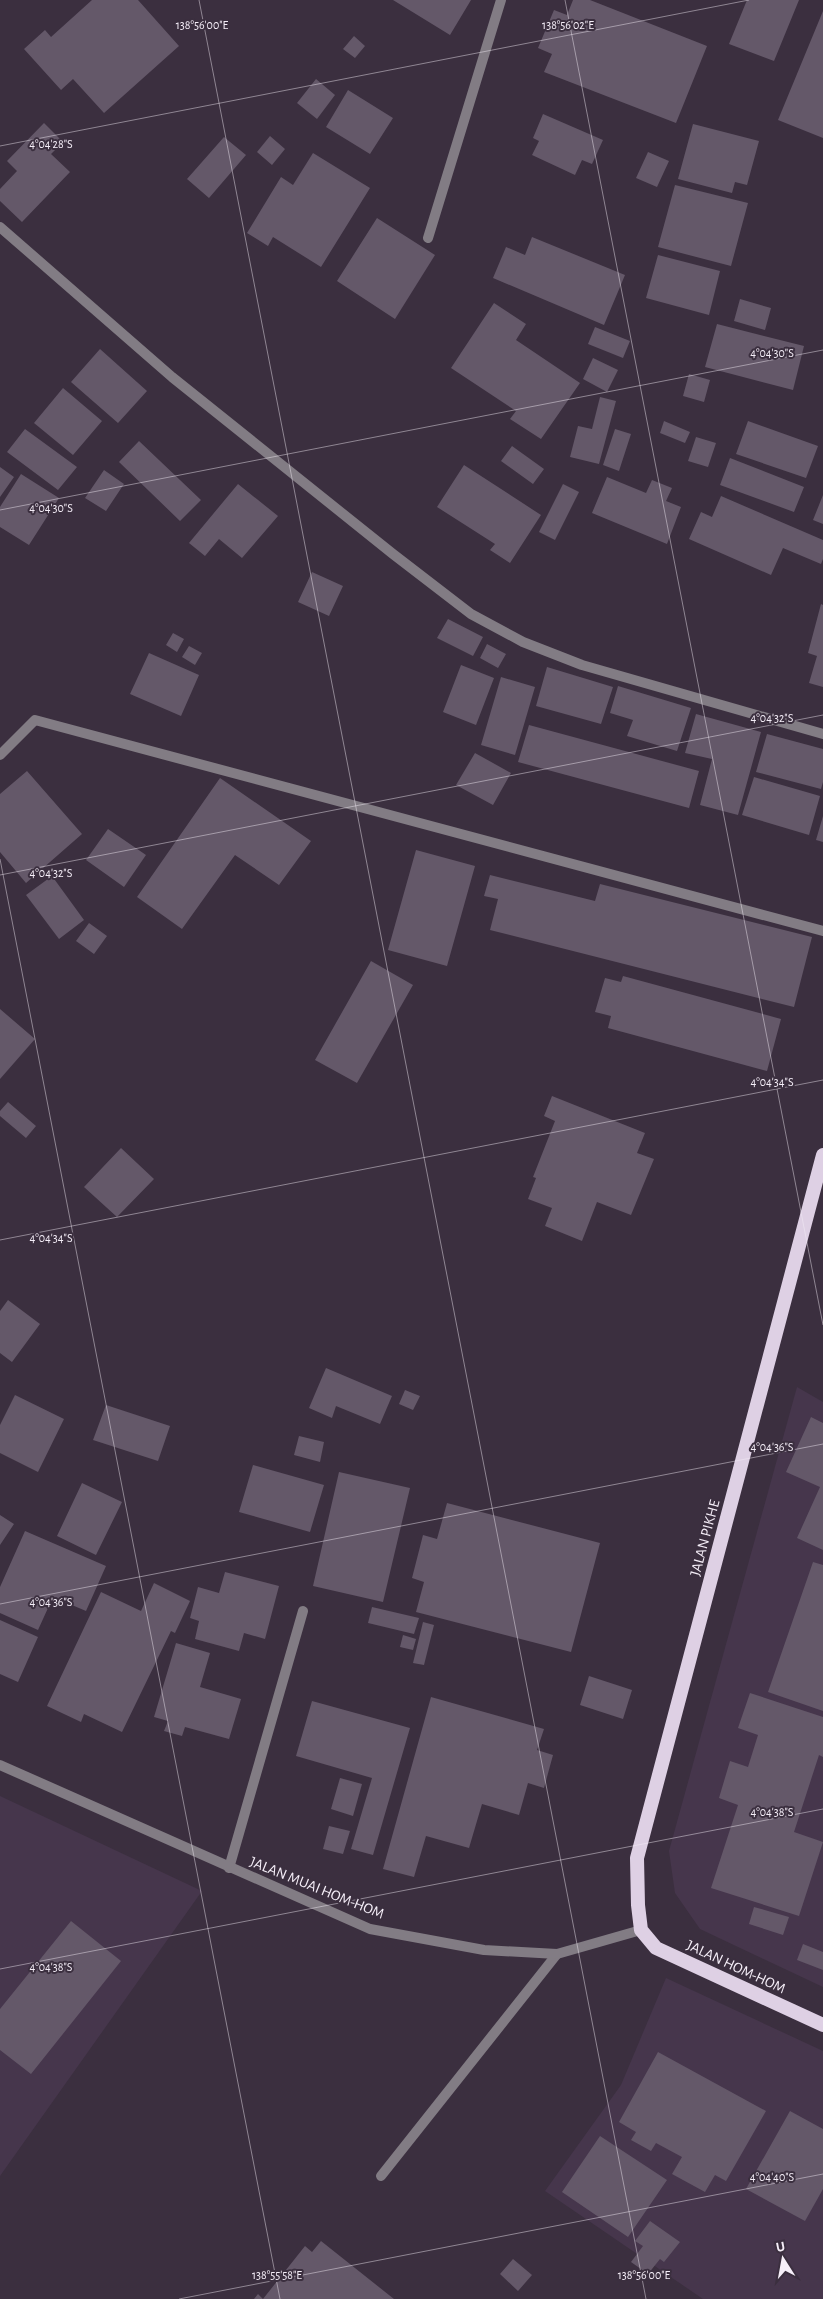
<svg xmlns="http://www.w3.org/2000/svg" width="823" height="2299" viewBox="0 0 823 2299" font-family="'Alegreya Sans',sans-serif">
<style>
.built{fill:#46364c}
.building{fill:#645869}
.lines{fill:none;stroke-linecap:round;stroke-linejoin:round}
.service{stroke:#827c84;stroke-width:10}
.minor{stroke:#827c84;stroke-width:10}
.tertiary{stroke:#827c84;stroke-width:10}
.trunk{stroke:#ded0e4;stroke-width:14}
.ticks{fill:none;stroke:#f6eff9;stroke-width:1;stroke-opacity:0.45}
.labels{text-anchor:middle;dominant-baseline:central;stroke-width:4;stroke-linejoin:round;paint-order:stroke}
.street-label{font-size:15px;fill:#f6eff9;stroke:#3b2f3f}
.ticks-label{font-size:12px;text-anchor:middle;fill:#f6eff9;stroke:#3b2f3f;stroke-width:4;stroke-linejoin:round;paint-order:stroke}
</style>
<rect width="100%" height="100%" fill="#3b2f3f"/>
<path class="built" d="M797,1387l26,15v585l-123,-58 -25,-36 -6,-42z
M0,1796l202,95 -202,285z
M666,1978l157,73v248h-120l-158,-108 76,-106z"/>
<path class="building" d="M92,0h46l41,46 -75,67 -31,-34 -12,11 -37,-41 21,-19 6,7z
M393,0h78l-21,35z
M573,0h17l117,46 -31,77 -132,-51 8,-18 -14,-6 16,-38 13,5z
M747,0h52l-25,61 -45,-17z
M823,11v127l-45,-18z
M354,36l11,10 -10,12 -12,-9z
M316,79l19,16 -18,24 -20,-16z
M348,90l45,28 -23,36 -44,-27z
M543,114l60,26 -11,24 -10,-4 -7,15 -43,-20 7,-14 -6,-3z
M44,123l19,19 -12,12 19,18 -48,50 -22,-21v-12l17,-18 -10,-10z
M693,124l66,17 -12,44 -12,-3 -3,11 -54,-14z
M270,136l15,13 -13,16 -15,-13z
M224,137l22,18 -37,43 -22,-19z
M648,152l21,9 -12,26 -21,-9z
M313,153l57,35 -49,79 -48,-30 -5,9 -21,-13 34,-56 12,8z
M675,185l73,18 -17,63 -73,-19z
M377,218l58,37 -40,64 -58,-38z
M532,237l93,38 -21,50 -111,-47 13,-31 19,8z
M658,255l62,16 -11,44 -63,-17z
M740,299l31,9 -6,22 -31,-9z
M494,303l32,21 -10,16 64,43 -39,56 -31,-20 6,-8 -65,-43z
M717,324l87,22 -11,44 -88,-23z
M595,327l35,14 -7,17 -35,-14z
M100,349l47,42 -29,32 -47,-41z
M593,358l25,12 -11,22 -24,-13z
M689,374l21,6 -6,22 -21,-6z
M63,388l39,33 -29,34 -39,-32z
M600,397l16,4 -17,63 -29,-7 8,-31 14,3z
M664,421l26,11 -5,11 -25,-10z
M748,421l70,25 -12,32 -70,-24z
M25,429l52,38 -19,23 -51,-38z
M615,429l16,5 -12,37 -16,-6z
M696,437l20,6 -8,24 -20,-6z
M139,441l62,59 -21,21 -61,-59z
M512,446l32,23 -11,15 -32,-23z
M730,458l74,29 -10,25 -74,-27z
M464,465l77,50 -31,48 -20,-13 5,-6 -58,-37z
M0,467l14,10 -14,20z
M104,470l20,14 -18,27 -21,-13z
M21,474l38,24 -30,47 -29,-18v-20z
M607,477l39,16 6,-13 20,8 -6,13 15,6 -14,37 -75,-31z
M238,484l40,32 -36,42 -23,-19 -14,17 -16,-13z
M563,484l16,8 -24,48 -16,-8z
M823,495v29l-10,-4z
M721,496l102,44v19l-2,5 -38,-16 -12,27 -82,-36 12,-27 11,5z
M312,572l31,14 -14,30 -31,-14z
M821,604l2,1v82l-14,-4 8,-27 -9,-3z
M448,619l35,18 -10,19 -36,-18z
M173,633l11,6 -7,13 -11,-7z
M487,644l19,10 -8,14 -18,-10z
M189,646l13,7 -7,12 -13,-8z
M149,653l50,22 -18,41 -51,-22z
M461,665l33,13 -18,47 -33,-13z
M547,667l66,20 -12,37 -65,-18z
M501,677l34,10 -20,68 -34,-10z
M618,686l73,22 -14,43 -50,-15 6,-16 -23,-7z
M696,714l65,18 -23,83 -38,-10 12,-46 -27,-6z
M529,725l170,46 -10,37 -171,-46z
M767,734l56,15v33l-2,7 -65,-17z
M475,753l36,20 -18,32 -37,-20z
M27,771l55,63 -56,49 -26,-31v-58z
M754,777l66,19 -11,39 -67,-20z
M220,778l91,63 -32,44 -44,-30 -53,74 -45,-32z
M823,816v26l-7,-2z
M108,829l38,26 -22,32 -38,-27z
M416,850l59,16 -28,100 -59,-16z
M490,875l105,26 5,-17 212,53 -18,70 -304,-77 8,-31 -14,-3z
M52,876l32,44 -25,19 -33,-44z
M89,923l18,13 -13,18 -18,-13z
M371,961l42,24 -56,98 -42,-23z
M623,976l158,43 -14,52 -159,-43 3,-12 -16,-4 10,-34 16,4z
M0,1009l35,30 -35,40z
M552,1096l93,37 -8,20 17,6 -23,56 -34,-13 -15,39 -37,-15 7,-18 -24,-9 8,-21 -3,-1 22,-56 -11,-5z
M8,1102l28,24 -10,12 -26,-22v-5z
M121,1148l33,31 -37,38 -33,-30z
M8,1300l32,24 -28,38 -12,-9v-42z
M326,1368l66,28 -12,28 -44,-18 -4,12 -23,-10z
M405,1390l15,6 -7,14 -14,-6z
M15,1395l49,24 -26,53 -38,-19v-28z
M106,1405l64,21 -12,35 -65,-21z
M811,1417l12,6v127l-26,-12 23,-51 -34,-15z
M299,1436l25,6 -4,20 -26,-7z
M253,1465l71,20 -14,47 -71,-20z
M339,1472l71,16 -27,114 -70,-16z
M82,1483l40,19 -26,53 -39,-19z
M447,1503l153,40 -29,109 -155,-40 8,-30 -12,-4 11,-43 14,4z
M0,1515l14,9 -14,21z
M25,1531l81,35 -20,45 -33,-14 -15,33 -38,-17v-26z
M813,1562l10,3v146l-55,-19z
M225,1572l54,14 -14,53 -21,-6 -5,18 -44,-12 4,-18 -9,-3 8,-31 21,6z
M154,1583l36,18 -15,32 -4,-2 -49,101 -38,-18 -3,8 -34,-16 54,-114 40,19z
M372,1607l47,11 -5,16 -46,-11z
M0,1620l38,17 -20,45 -18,-8z
M423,1622l11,3 -10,40 -11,-2z
M403,1635l13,4 -3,11 -13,-3z
M176,1643l34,10 -10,34 41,12 -12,40 -44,-12 -3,9 -18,-5 4,-10 -14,-4z
M589,1676l43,14 -9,29 -43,-14z
M750,1693l73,24v40l-4,-2 -25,77 29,10 -24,74 -88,-28 27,-83 -19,-7 11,-37 18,6 10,-32 -20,-7z
M431,1697l113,32 -7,21 16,5 -9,33 -16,-5 -9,32 -37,-11 -13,44 -43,-12 -12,41 -31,-8z
M312,1701l98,27 -37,127 -22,-6 21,-71 -76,-22z
M340,1778l22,6 -9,32 -22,-7z
M329,1826l21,5 -7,23 -20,-5z
M754,1907l35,10 -6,18 -34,-11z
M71,1921l50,40 -90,113 -31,-24v-41z
M803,1944l20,8v18l-26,-10z
M658,2052l108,59 -40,70 -11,-6 -10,17 -33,-18 10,-17 -26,-14 -5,8 -20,-11 5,-8 -17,-10z
M790,2111l33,18v60l-18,32 -59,-32z
M600,2136l67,44 -39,57 -66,-45z
M650,2221l30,21 -16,20 -4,-3 -12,15 -17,-12 12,-16 -8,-5z
M321,2241l73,58h-140l4,-5 5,5 42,-53 7,6z
M513,2259l19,16 -14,16 -18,-17z"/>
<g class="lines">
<path class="service" d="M229,1868l74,-257
M381,2176l176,-222"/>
<path class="minor" d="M0,227l172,150 221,177 78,60 52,28 59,23 241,69
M428,238l73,-238
M0,755l35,-35 788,211"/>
<path class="tertiary" d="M0,1765l370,164 114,21 73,4 84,-24"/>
<path class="trunk" d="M823,1155l-186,703 1,47 3,25 15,18 167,77"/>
</g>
<path class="ticks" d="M199,0l447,2299M565,0l258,1325M0,146l749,-146M0,510l823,-160M0,859l280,1440M0,875l823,-160M0,1240l823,-160M0,1604l823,-160M0,1969l823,-160M179,2299l644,-125"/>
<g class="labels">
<g class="street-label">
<text transform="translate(705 1538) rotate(-75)">JALAN PIKHE</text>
<text transform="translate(317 1888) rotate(22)">JALAN MUAI HOM-HOM</text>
<text transform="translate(736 1967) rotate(25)">JALAN HOM-HOM</text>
</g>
</g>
<g class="ticks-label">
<text x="202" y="29">138°56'00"E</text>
<text x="568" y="29">138°56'02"E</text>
<text x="51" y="148">4°04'28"S</text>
<text x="772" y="357">4°04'30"S</text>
<text x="51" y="512">4°04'30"S</text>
<text x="772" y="722">4°04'32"S</text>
<text x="51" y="877">4°04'32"S</text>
<text x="772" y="1086">4°04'34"S</text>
<text x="51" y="1242">4°04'34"S</text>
<text x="772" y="1451">4°04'36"S</text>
<text x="51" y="1606">4°04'36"S</text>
<text x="772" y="1816">4°04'38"S</text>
<text x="51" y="1971">4°04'38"S</text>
<text x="772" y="2181">4°04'40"S</text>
<text x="277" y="2279">138°55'58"E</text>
<text x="644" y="2279">138°56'00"E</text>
</g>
<g transform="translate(783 2259) rotate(349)" stroke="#3b2f3f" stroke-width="4" paint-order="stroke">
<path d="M0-4L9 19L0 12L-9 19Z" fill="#f6eff9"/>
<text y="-8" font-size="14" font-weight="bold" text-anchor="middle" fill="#f6eff9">U</text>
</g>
</svg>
